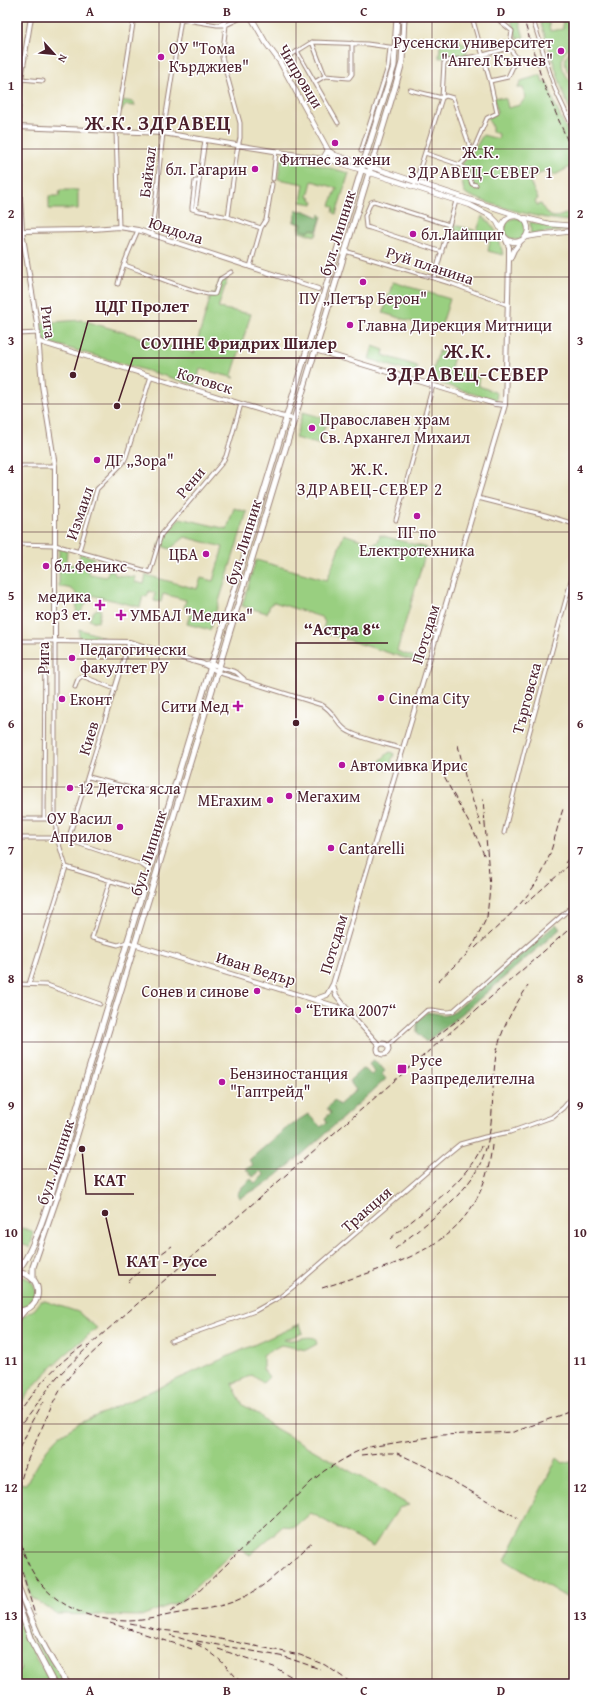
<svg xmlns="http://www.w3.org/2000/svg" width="591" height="1701" viewBox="0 0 591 1701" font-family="'Gentium Book Plus',serif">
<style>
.green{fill:#99cf80;stroke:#727756}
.forest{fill:#7ab26e;stroke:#62684c}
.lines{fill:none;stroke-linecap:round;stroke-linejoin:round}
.minor-casing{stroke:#9a8076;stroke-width:5}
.tertiary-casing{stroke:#9a8076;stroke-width:6}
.secondary-casing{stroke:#9a8076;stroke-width:6}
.primary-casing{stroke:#9a8076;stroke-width:7}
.trunk-casing{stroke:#9a8076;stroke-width:7}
.minor{stroke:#fff;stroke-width:3}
.tertiary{stroke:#fff;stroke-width:4}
.secondary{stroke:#fff;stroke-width:4.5}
.primary{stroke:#fff;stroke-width:5}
.trunk{stroke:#fff;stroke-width:5}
.rail{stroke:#4a1f2b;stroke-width:1;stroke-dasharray:6 3;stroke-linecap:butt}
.grid{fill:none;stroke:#4a1f2b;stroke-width:1;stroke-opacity:0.55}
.poi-dot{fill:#b5179e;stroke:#fff;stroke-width:1.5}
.labels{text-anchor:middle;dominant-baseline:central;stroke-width:3;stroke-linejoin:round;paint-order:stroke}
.poi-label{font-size:16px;fill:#4a1f2b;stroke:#fff;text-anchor:start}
.street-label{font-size:16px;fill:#4a1f2b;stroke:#fff}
.neighbourhood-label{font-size:17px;letter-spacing:1px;fill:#4a1f2b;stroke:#fff}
.district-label{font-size:20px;font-weight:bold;letter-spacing:1px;fill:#4a1f2b;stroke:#fff}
.leader{fill:none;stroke:#4a1f2b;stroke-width:1.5}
.callout-dot{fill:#4a1f2b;stroke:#fff;stroke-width:1.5}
.callout-label{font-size:17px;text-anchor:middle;font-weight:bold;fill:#4a1f2b;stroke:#fff;stroke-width:3;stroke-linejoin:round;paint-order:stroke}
.neatline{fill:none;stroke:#4a1f2b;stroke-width:1.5}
.grid-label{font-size:13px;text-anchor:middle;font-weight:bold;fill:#4a1f2b}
</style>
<rect width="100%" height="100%" fill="#fff"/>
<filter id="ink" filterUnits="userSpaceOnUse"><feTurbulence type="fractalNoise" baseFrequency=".025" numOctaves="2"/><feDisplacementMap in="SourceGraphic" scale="8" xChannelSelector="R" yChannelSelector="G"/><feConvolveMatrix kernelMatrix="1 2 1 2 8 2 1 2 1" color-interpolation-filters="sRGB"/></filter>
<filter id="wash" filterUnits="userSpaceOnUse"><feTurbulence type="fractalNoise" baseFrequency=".012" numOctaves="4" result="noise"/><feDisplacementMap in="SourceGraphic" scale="16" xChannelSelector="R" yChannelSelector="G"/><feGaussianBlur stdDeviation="0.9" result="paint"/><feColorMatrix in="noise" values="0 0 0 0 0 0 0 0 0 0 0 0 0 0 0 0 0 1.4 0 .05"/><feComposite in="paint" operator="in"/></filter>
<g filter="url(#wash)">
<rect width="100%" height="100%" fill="#e9e2c1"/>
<path class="green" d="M510,17h8l6,20 -7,2z
M539,17h9l2,14 13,-2 -1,-12h7l1,11h4v17c-18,9 -14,28 0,39v35l-9,-21z
M447,39c10,-1 23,4 19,17l-27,2 1,-12z
M574,48v32c-10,-9 -13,-25 0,-32z
M541,75l2,8 4,-1 9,25 18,39v28l-4,-7 -17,9 -1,-5 -4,-2 -19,11 9,19 -3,2 2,4 4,-1c9,18 16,14 33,6v11c-28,0 -85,-16 -110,-28l-4,-28 12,-12 11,-18 15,4 1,-5 -7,-2v-6l-5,-8 10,-5 -3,-16 12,2 2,9 12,-3 6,-8 -3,-9h-5l3,-7z
M121,100l13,2 1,4 -9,-1 -4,5h-2z
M281,159l34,5 34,9 -13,41 -3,-2 1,-5 -4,-2 7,-17 -25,-7 -4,16 4,1 -1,2 3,1 -1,3 -12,-2 3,-18 -26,-5z
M60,190h18v19h-29v-13h10z
M296,210l23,7 1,-3 2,2 -6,20 -17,-4 1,-8 -6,-2z
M482,216c15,12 17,21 21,39l-15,-4 2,-10 -41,-12 1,-5 27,7z
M505 229a11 11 0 1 1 22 0a11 11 0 1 1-22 0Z
M530,222l28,6h16v1l-43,5z
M220,279l7,1 -9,28 33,6 -19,61 3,3 -35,-9 -4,16 -152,-44 -5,-18 43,-3 112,33 17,-58 4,-1z
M393,282l57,17 -10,31 -57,-17z
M373,346l11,4 -1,5 34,11 -1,8 -47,-15z
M439,351l15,5 -3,12 2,2 26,7v9l18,7 -1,8 -66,-21z
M303,412l24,7 -5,16 2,1 -3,9 -26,-7z
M234,508l13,4 -37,118 -23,-6 4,-14 -7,-2 2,-8 -23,-6 -2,8 -7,-1 1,-8 -6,-2 -2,6 -4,-1 -3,11 -49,-12 -12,20h-3c1,-19 5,-27 -17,-28v-39l8,1 -1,15 13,1 1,-12 14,5 -6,14 2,2 16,3 3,-7 5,2 1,3 20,2v5l9,2 2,-9 51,14 4,-11 12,3 10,-34 -38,-10 -15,12 -11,-4 21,-27 47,11z
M344,534l29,10 5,-2 2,-7 47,13 -30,103 23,8 2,-3 2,5 -2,3h-4v-2l-96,-30 3,-10 -4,-5 -47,-15 -4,3 -3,8 -25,-7 14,-46 71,20z
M97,609l4,1 -3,12 -9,-2 5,-9z
M79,629l24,8 -24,1z
M391,752l3,2 -5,14 -1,2 -7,-3 -1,-6 8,-8z
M22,1228l10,3 1,4 -3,13 -13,-8 1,-10z
M17,1246l6,5v5l-6,11z
M17,1276c25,0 24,33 0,32z
M41,1301h4l33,11 19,16c-29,24 -60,49 -80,81v-77l5,-15 13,-8z
M300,1324l3,9 -20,7c11,2 22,-5 32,-2l2,6 -11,6 -25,-5 -18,10v14l6,8 -6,6 -11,-8 -20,9 11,21 17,10 8,9 141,81 -10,3 -26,39 -62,-34 -16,14 -12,-1 -33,29 -12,-8 -57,54 -40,15 -84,-2 -25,-16 -15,-47v-68l9,1 21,-35 12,-13 19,-12z
M557,1458l6,5 11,-3v142l-69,-42z
M17,1591l19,47 11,18 19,28h-8c-17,-28 -34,-60 -41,-93z
M17,1611l19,48 16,25h-35v-14h4l-4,-10z"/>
<path class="forest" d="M296,210l9,1 16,7 -4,13 -6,-2 -2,3 -8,-2 1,-6 -8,-2z
M556,924l4,5 -97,84 -37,29 -9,-10v-11l10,-9 20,3 7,-3z
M373,1061l5,2 7,8 -3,3 4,5 -88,79 -29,24 -29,16 -3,-3 4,-7 10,-9 4,4 9,-8 -4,-4 -7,6 -7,-8 7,-4 -4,-5 40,-34 19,-12 13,13 6,-5 -2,-4 6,-5 -4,-5 7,-8 5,5 17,-15 -7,-9 13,-12 4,1 5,5 4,-3 -6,-8z"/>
</g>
<g filter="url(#ink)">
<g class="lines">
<defs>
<path id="minor" d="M168,17l49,8h9l17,-8
M532,17l23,72 19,41
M219,25l14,-8
M226,25l-4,32 18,66v15l-3,13 -9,66 33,11
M312,42l13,34
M297,51l41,72
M280,62l32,-20 55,2 29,4
M21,79l22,2
M490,81l18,-4 9,-19 -8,-10 3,-17 -12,-10 -1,-4
M315,82l10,-6 24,2 3,-4v-31
M410,90l32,8 4,-2 7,2 19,55
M205,140l-10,70 33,7
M361,151l27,-84 2,-19
M425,153l35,12 6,4 6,15 4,1
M460,165l12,-12 15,-35 10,-5 -7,-32 -18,-64
M273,179l3,-28
M414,187l28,-89 2,-35 3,-2 36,-6 26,-7
M195,210l-3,-1v-2l3,-26h4
M119,227l-3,-96 18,-114
M152,233l11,-100 18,-114
M345,251l108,33 55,21
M442,252l-72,-24 -4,-1 -1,-11 6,-14 3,-1 75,24
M125,265c15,5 79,33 90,29l5,-15 11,-7
M250,267l11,-39 5,-8 6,-36
M434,278l22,-77
M118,284c4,-19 13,-37 20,-54
M17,334l22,-1
M17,466h38
M478,498l67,17 29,9
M396,520l37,-135
M17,544l38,1 95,27 11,-37 61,-72 4,-7 15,-52
M79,551l18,-62 26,-26 3,-6 25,-81
M17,641h38v178l2,19 9,29 -37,117
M219,667l17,5 8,7
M217,672l105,33c12,6 14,18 24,25 13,9 42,14 57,19
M75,687l3,-8 4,-3 33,13
M89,777l52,14
M44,818l1,-177
M17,819h38
M504,833l20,-81 50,-182
M17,838h40l11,2 74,25 7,5
M68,840l61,-198
M66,867l68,21
M110,880l-18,58 26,7 9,-3
M17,984l30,1 53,19
M387,1046l39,-35c7,-4 17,4 27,0l121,-106
M171,1341l84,-30 25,-14 18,-14 146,-126 16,-13 25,-7 25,-5 42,-15 11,-9 11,-13"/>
<path id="tertiary" d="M31,17l-10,62 -3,31 1,71 3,50 15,92 5,62 13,81v175l74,1 74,22 14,7
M17,127l146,6 171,28
M22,231l58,-1 39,-3 19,3 180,59
M510,259l4,-9 7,-9
M40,342l240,74 14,3
M315,350l180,54 10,1
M205,665l7,-1 6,2
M127,942l214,66 7,3 31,34
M333,986l3,9 11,14
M316,999l11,-4 6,-11 172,-579 4,-144v-14l-5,-11
M377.5 1049a5.5 5.5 0 1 1 11 0a5.5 5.5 0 1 1-11 0Z"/>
<path id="secondary" d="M251,17l15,26 14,19 54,99 136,44 21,11 6,6 5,10
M329,151l6,4 181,60
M318,159l6,-2 4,-7
M502 229a13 13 0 1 1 26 0a13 13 0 1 1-26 0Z
M525,218l24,6 25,2
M526,237l12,-2 36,-4"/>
<path id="primary" d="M17,1270c20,-16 49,-125 58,-155l290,-957 29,-92 3,-49
M17,1273c27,-1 28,38 0,38
M33,1280v-13l33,-96 330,-1087 6,-22 2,-45
M17,1319l7,-8"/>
<path id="trunk" d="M17,1584c14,36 27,68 51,100
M17,1601l14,39 23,44"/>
</defs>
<use href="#minor" class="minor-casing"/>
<use href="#tertiary" class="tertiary-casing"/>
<use href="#secondary" class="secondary-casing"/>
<use href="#primary" class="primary-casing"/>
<use href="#trunk" class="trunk-casing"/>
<use href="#minor" class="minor"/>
<use href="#tertiary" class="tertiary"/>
<use href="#secondary" class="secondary"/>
<use href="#primary" class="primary"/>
<use href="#trunk" class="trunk"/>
<path class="rail" d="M523,17l20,66 31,73
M458,745l8,35 15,46
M436,762l40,74 9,21
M565,863l9,-11
M525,904l49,-43
M475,948c24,-23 51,-45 67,-75 10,-19 14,-43 21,-64
M438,981l28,-26 9,-13 12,-25 3,-30 -7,-88
M429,1042l30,-23
M390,1239c31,-27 77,-57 93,-95
M395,1249c27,-23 66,-49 83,-81 19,-35 12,-75 18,-113 5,-26 17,-47 32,-69
M128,1282l23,-21 21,-15
M322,1288c80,-26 160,-43 170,-143
M102,1344c-12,12 -26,23 -36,37 -11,16 -18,34 -26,51 -7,16 -15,32 -19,48 -16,78 24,139 106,141 14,0 28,-3 42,-6 24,-5 51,-6 73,-17 26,-12 49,-38 71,-57
M17,1415c18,-27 40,-52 67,-70
M17,1430l40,-53 34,-33 483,-419
M361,1455l18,-2h18l34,16 87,49
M17,1456l15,-35 11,-19
M17,1554l18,61
M170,1612l21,-13 120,-117 13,-11 30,-18 14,-6 14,-2 60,-10 72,-3 60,-22
M110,1623l82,26
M130,1624l30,6 30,3 110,22 25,10 28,19
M170,1635l33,10
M197,1641l88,16 35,12
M196,1644c20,9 32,24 46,40
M218,1649l56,18 31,17"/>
</g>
</g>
<path class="grid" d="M159,17v1667M296,17v1667M432,17v1667M17,149h557M17,277h557M17,404h557M17,532h557M17,659h557M17,787h557M17,914h557M17,1042h557M17,1169h557M17,1297h557M17,1424h557M17,1552h557"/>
<g class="poi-dot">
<circle cx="561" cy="51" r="4"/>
<circle cx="161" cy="57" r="4"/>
<circle cx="335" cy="143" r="4"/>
<circle cx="255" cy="169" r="4"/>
<circle cx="413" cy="234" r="4"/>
<circle cx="363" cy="282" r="4"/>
<circle cx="350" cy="325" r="4"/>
<circle cx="312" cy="428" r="4"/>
<circle cx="97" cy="460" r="4"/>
<circle cx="417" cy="516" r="4"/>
<circle cx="206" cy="554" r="4"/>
<circle cx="46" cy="566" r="4"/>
<path d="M98 599h4v4h4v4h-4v4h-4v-4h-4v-4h4z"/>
<path d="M119 609h4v4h4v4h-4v4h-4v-4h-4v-4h4z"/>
<circle cx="72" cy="658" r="4"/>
<circle cx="381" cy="698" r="4"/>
<circle cx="62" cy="699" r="4"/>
<path d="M236 700h4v4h4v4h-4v4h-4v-4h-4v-4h4z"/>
<circle cx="342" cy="765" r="4"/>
<circle cx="70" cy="788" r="4"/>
<circle cx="289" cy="796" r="4"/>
<circle cx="270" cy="800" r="4"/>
<circle cx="120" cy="827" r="4"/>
<circle cx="331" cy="848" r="4"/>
<circle cx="257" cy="991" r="4"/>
<circle cx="298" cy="1010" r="4"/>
<rect x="397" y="1064" width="10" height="10" rx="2"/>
<circle cx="222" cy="1082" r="4"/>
</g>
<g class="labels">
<g class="poi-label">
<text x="553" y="42" text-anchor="end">Русенски университет<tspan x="553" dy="18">"Ангел Кънчев"</tspan></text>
<text x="169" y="48">ОУ "Тома<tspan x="169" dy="18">Кърджиев"</tspan></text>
<text x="335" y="159" text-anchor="middle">Фитнес за жени</text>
<text x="247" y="169" text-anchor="end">бл. Гагарин</text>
<text x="421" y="234">бл.Лайпциг</text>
<text x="363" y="298" text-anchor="middle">ПУ „Петър Берон"</text>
<text x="358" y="325">Главна Дирекция Митници</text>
<text x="320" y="419">Православен храм<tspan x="320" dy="18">Св. Архангел Михаил</tspan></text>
<text x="105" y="460">ДГ „Зора"</text>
<text x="417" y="532" text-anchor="middle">ПГ по<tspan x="417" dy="18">Електротехника</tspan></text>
<text x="198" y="554" text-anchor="end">ЦБА</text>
<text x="54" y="566">бл.Феникс</text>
<text x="91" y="596" text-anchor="end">медика<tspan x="91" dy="18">кор3 ет.</tspan></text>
<text x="130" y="615">УМБАЛ "Медика"</text>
<text x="80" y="649">Педагогически<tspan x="80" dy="18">факултет РУ</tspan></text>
<text x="389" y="698">Cinema City</text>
<text x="70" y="699">Еконт</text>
<text x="229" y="706" text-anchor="end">Сити Мед</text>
<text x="350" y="765">Автомивка Ирис</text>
<text x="78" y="788">12 Детска ясла</text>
<text x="297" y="796">Мегахим</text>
<text x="262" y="800" text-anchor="end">МЕгахим</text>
<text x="112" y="818" text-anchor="end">ОУ Васил<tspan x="112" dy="18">Априлов</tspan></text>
<text x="339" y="848">Cantarelli</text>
<text x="249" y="991" text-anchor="end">Сонев и синове</text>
<text x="306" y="1010">“Етика 2007“</text>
<text x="411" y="1060">Русе<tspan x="411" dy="18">Разпределителна</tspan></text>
<text x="230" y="1073">Бензиностанция<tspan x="230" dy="18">"Гаптрейд"</tspan></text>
</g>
<g class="street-label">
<text transform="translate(301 76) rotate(59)">Чипровци</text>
<text transform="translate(147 172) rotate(-83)">Байкал</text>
<text transform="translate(176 230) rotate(18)">Юндола</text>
<text transform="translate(337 233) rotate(-73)">бул. Липник</text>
<text transform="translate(430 265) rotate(18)">Руй планина</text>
<text transform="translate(49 322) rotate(82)">Рига</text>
<text transform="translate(205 380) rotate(17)">Котовск</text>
<text transform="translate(190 482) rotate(-50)">Рени</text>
<text transform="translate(79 513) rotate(-71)">Измаил</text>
<text transform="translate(243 542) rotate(-73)">бул. Липник</text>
<text transform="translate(425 634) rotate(-73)">Потсдам</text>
<text transform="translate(43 658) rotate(-90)">Рига</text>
<text transform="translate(526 698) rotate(-75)">Търговска</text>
<text transform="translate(88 738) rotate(-73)">Киев</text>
<text transform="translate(148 853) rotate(-73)">бул. Липник</text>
<text transform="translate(333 944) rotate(-73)">Потсдам</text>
<text transform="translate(256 968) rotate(17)">Иван Ведър</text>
<text transform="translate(55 1162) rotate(-72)">бул. Липник</text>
<text transform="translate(366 1209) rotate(-41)">Тракция</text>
</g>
<g class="neighbourhood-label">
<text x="481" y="151">Ж.К.<tspan x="481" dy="20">ЗДРАВЕЦ-СЕВЕР 1</tspan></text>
<text x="370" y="468">Ж.К.<tspan x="370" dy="20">ЗДРАВЕЦ-СЕВЕР 2</tspan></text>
</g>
<g class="district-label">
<text x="158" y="122">Ж.К. ЗДРАВЕЦ</text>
<text x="468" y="350">Ж.К.<tspan x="468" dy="23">ЗДРАВЕЦ-СЕВЕР</tspan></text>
</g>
</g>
<path class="leader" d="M73 375L88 321H197M117 406L133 358H345M296 723L296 643H388M82 1149L86 1194H134M105 1213L119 1275H216"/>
<g class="callout-dot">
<circle cx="73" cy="375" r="4"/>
<circle cx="117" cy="406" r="4"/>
<circle cx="296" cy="723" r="4"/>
<circle cx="82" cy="1149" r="4"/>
<circle cx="105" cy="1213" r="4"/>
</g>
<g class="callout-label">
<text x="142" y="312">ЦДГ Пролет</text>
<text x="239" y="349">СОУПНЕ Фридрих Шилер</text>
<text x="342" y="635">“Астра 8“</text>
<text x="110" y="1186">КАТ</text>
<text x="167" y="1267">КАТ - Русе</text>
</g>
<rect width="591" height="1701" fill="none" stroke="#fff" stroke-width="44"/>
<g transform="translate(54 54) rotate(117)" stroke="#ffffff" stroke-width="3" paint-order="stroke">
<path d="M0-3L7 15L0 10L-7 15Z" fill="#4a1f2b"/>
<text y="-6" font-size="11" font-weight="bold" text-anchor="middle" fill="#4a1f2b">N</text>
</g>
<rect x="22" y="22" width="547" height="1657" class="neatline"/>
<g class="grid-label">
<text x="90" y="16">A</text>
<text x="227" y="16">B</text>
<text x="364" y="16">C</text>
<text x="501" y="16">D</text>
<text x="11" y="90">1</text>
<text x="580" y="90">1</text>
<text x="11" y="218">2</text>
<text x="580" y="218">2</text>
<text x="11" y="345">3</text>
<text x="580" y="345">3</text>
<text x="11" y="473">4</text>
<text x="580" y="473">4</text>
<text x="11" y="600">5</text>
<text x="580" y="600">5</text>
<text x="11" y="728">6</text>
<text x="580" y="728">6</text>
<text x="11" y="855">7</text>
<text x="580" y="855">7</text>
<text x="11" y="983">8</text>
<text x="580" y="983">8</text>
<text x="11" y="1110">9</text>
<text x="580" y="1110">9</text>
<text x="11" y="1237">10</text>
<text x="580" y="1237">10</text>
<text x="11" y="1365">11</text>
<text x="580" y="1365">11</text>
<text x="11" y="1492">12</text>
<text x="580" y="1492">12</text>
<text x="11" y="1620">13</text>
<text x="580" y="1620">13</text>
<text x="90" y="1695">A</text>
<text x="227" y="1695">B</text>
<text x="364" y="1695">C</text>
<text x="501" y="1695">D</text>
</g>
</svg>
